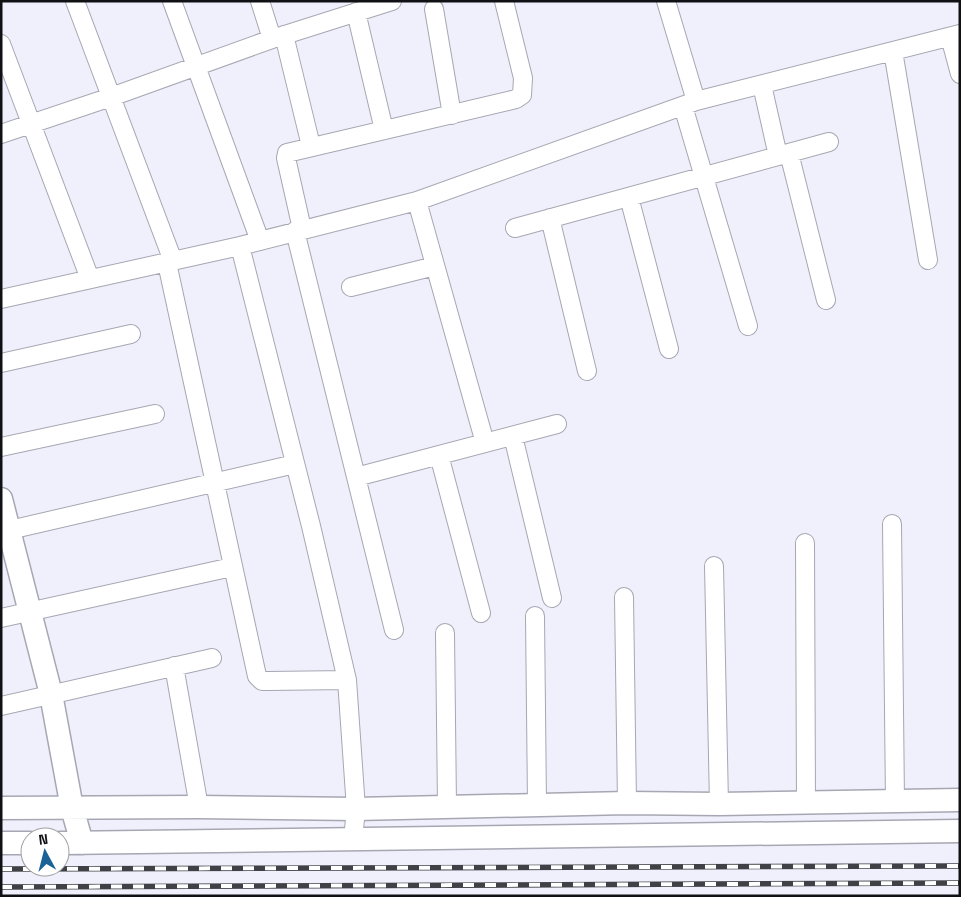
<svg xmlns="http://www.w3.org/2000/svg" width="961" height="897" viewBox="0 0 961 897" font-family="'Space Grotesk',sans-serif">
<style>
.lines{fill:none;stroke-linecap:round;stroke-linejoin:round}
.minor-casing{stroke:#a6a7b2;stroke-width:20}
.tertiary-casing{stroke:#a6a7b2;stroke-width:25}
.minor{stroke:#fff;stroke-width:18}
.tertiary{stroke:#fff;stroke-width:22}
.rail-casing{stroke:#404146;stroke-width:5.5}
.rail{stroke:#fff;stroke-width:4;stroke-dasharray:11;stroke-linecap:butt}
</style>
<rect width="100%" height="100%" fill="#eff0fc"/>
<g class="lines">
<defs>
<path id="minor" d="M75,1l98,260
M172,1l88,240
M260,1l12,38
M666,1l30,100
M434,9l18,106
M356,12l28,118
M284,35l27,111
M950,37l10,37
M1,44l89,235
M893,51l35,209
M762,85l16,71
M683,106l65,220
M1,134l110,-37 161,-58 120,-38
M789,153l37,147
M629,197l40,152
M417,201l68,242
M550,218l37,153
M515,228l314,-86
M302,229l-16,-71 1,-5 229,-54 6,-4 1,-17 -19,-77
M295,231l99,399
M240,246l71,280 36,154 9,129 -3,30
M167,263l90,413 5,5h6l79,-1
M351,287l84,-21
M1,299l239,-53 177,-45 279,-100 264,-67
M1,363l130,-29
M513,436l39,162
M1,447l154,-33
M439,455l42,158
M356,477l201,-53
M892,524l3,278
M1,532l294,-68
M805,543l1,260
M714,566l5,238
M624,597l3,206
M535,616l2,188
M1,618l231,-51
M445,633l2,173
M174,666l25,141
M1,706l211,-48"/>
<path id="tertiary" d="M1,499l50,195 21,114 10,35
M1,808l198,-1 157,2 271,-6 92,1 241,-4
M1,843h29
M60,843l900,-12"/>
</defs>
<use href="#minor" class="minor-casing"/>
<use href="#tertiary" class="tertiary-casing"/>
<use href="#minor" class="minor"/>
<use href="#tertiary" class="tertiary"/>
<defs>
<path id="rail" d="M1,869l959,-3
M1,887l959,-4"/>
</defs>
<use href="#rail" class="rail-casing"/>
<use href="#rail" class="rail"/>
</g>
<rect width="961" height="897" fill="none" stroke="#101115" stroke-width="5"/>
<g transform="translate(45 852) rotate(353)"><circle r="24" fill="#ffffff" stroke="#9fa0a1"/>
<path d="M0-4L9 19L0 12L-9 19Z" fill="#1b6397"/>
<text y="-8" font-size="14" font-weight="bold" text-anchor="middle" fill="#101115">N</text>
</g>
</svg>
